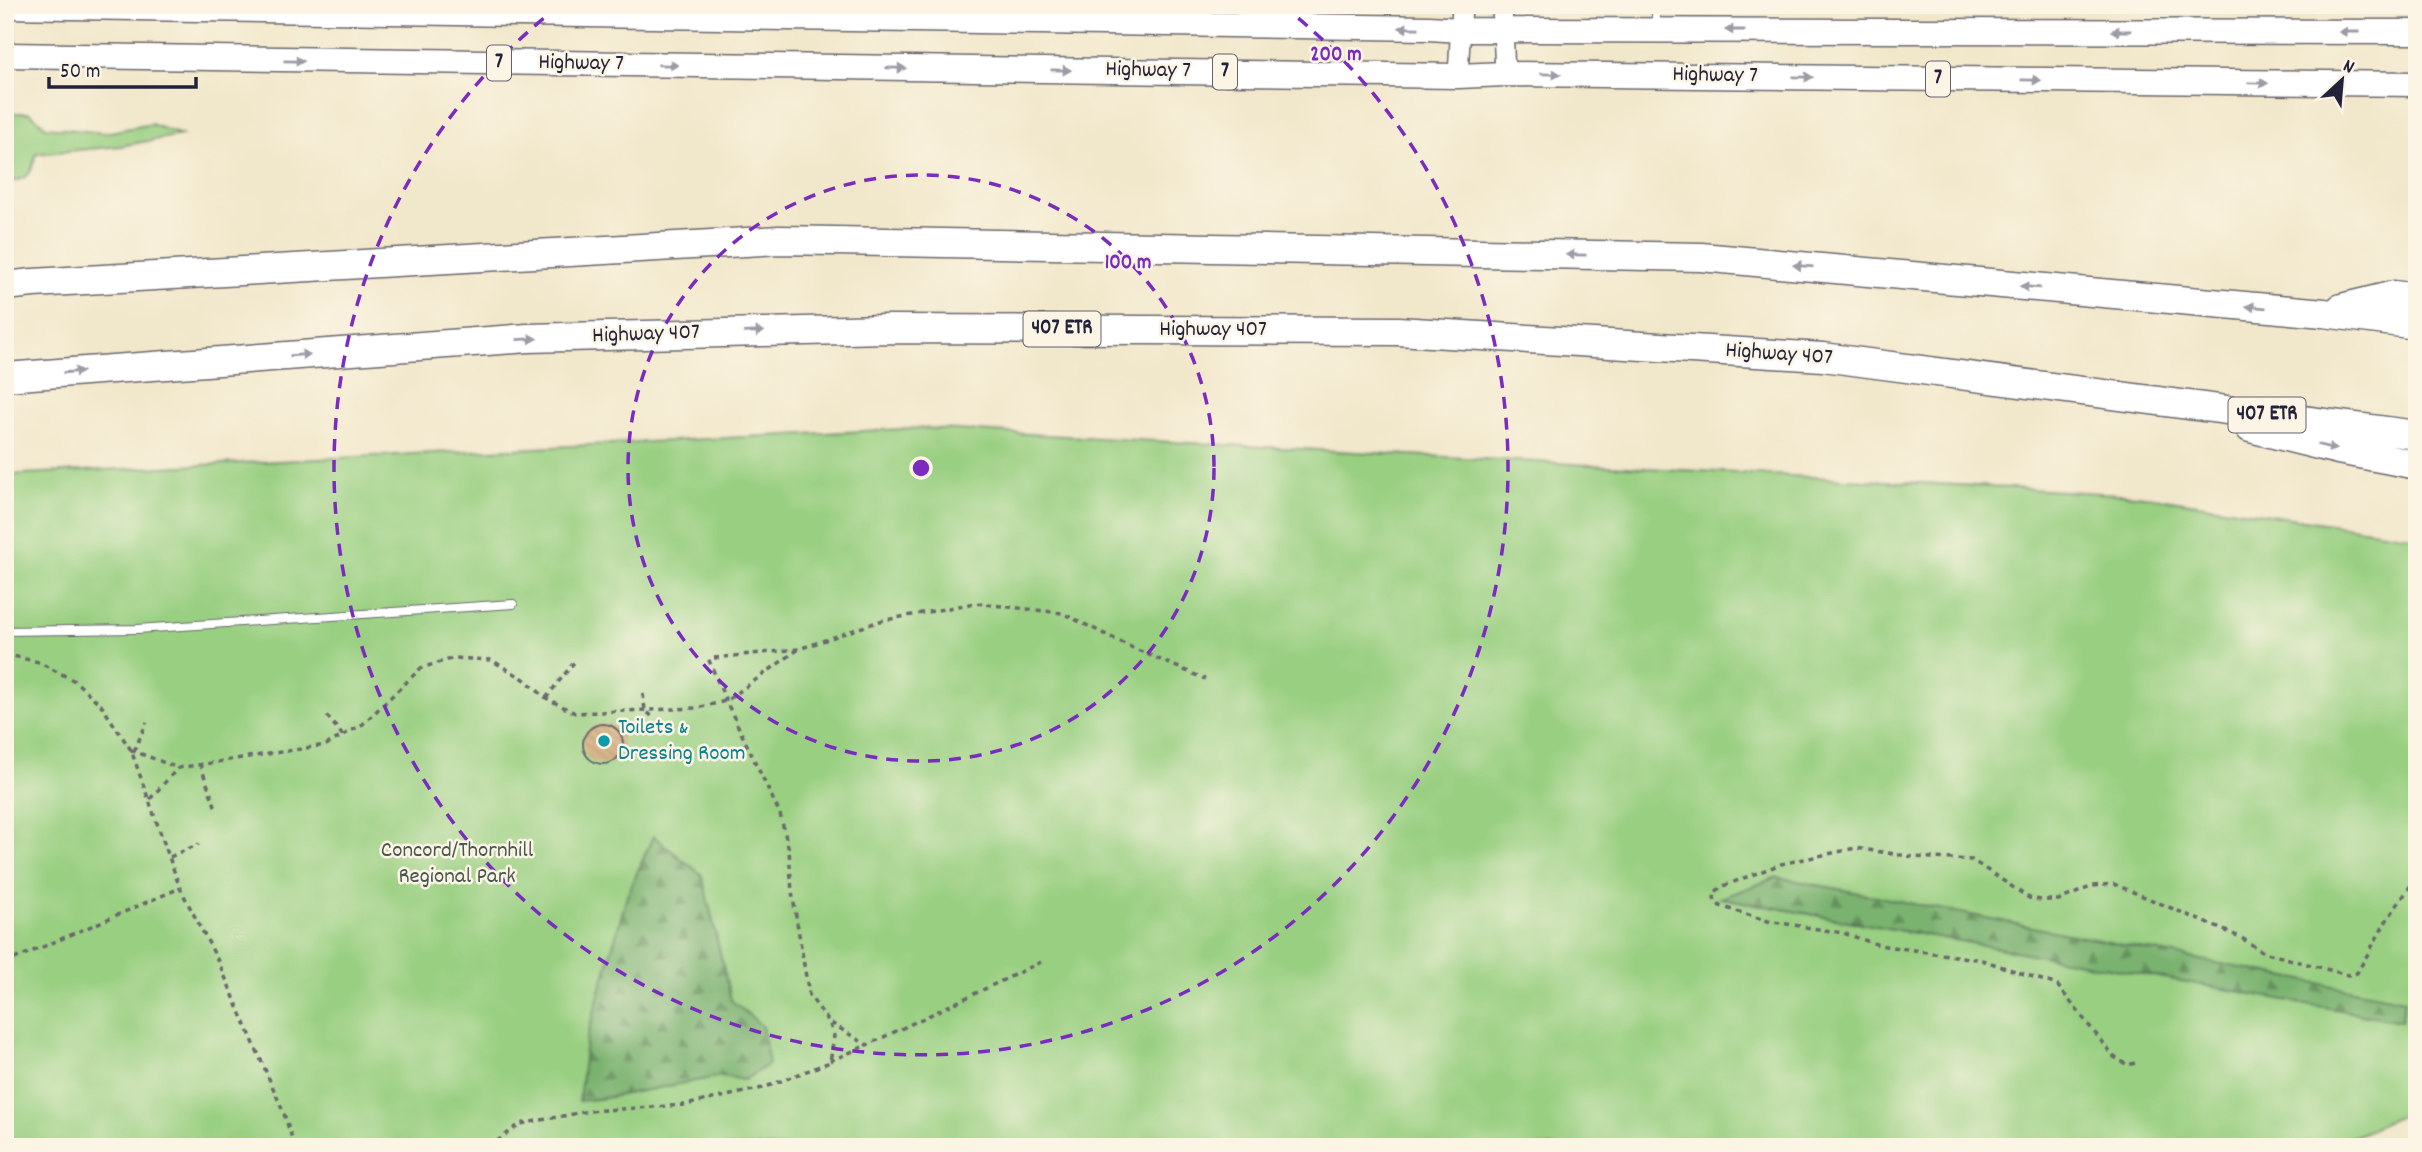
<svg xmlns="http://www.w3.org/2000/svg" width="2422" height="1152" viewBox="0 0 2422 1152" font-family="Dekko,sans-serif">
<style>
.green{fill:#99cf81;stroke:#5e785e;stroke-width:2}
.forest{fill:url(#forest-firs);stroke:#4e6a55;stroke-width:2}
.building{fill:url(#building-back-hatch)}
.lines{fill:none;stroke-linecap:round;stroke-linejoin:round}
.service-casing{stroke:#6a676d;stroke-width:10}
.tertiary-casing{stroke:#6a676d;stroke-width:22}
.primary-casing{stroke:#6a676d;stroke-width:27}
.motorway-casing{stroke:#6a676d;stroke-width:31}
.path{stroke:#6a676d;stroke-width:3.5;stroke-dasharray:5 5;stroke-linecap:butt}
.service{stroke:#fff;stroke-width:8}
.tertiary{stroke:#fff;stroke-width:19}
.primary{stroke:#fff;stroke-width:24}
.motorway{stroke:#fff;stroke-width:28}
.oneway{fill:#9c9ca7}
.ring{fill:none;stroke:#7b2cbf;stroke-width:3.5;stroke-dasharray:12 9}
.culture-dot{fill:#0f9aa8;stroke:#fcf5e5;stroke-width:2.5}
.labels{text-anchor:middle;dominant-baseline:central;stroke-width:5;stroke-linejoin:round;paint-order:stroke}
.shield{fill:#fcf5e5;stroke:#63616e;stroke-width:2}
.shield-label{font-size:21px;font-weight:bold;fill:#22223b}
.street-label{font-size:23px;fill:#22223b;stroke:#fcf5e5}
.culture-label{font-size:23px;fill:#0d838f;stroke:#fcf5e5;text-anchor:start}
.park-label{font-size:23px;fill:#465650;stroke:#fcf5e5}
.centre{fill:#7b2cbf;stroke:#fcf5e5;stroke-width:3.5}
.ring-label{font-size:21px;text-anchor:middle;font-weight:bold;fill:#7b2cbf;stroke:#fcf5e5;stroke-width:5;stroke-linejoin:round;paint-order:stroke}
</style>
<defs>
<pattern id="forest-firs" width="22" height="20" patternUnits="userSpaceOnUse" patternTransform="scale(1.75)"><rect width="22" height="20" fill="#7ab26f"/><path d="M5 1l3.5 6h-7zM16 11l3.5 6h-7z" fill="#64905c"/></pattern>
<pattern id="building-back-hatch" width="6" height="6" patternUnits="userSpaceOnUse" patternTransform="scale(1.75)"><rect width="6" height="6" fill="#cc9f6a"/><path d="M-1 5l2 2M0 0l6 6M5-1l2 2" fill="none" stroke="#a58158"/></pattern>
</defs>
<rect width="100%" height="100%" fill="#fcf5e5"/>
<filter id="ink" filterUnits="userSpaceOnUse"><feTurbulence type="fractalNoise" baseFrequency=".0143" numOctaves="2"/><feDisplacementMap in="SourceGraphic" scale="14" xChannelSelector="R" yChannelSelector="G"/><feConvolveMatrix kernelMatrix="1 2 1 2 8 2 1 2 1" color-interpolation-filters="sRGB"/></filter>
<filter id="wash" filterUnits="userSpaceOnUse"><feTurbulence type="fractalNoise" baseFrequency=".00686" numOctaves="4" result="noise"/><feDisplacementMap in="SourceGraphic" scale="28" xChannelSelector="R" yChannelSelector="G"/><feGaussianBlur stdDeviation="1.57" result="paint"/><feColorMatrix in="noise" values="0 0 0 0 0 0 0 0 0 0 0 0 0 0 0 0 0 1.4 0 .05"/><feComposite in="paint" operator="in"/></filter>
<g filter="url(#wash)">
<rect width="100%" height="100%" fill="#f1e7ca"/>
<path class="green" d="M1853,5h264l-234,2z
M5,113h25l16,14 59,6 46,-9 30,11 -60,11 -85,8c-5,23 -8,25 -31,29z
M921,428l1216,67 280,42v567l-6,7 -80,36h-2326v-672z"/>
<path class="forest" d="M653,836l49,39 29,125 31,26 7,38 -25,16 -22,-4 -117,22 -26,3 7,-60 41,-145z
M1777,877l628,123 -4,21 -680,-123z"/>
<g id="blocks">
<path class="building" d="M583 744a20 20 0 1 1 40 0a20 20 0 1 1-40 0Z"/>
</g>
</g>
<g filter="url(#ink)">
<use href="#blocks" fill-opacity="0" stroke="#6a676d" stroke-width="2"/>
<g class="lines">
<defs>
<path id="service" d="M1655,27l2,-22
M5,631l132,-2 376,-25"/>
<path id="tertiary" d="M1502,5l3,69
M1458,76l4,-71"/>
<path id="primary" d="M5,6l1424,22 32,2 956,2
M5,55l1453,21 47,-2 912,10"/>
<path id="motorway" d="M5,286l28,-3 746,-43 922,17 623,56 93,12
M2341,308l53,-13 23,3
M5,377l523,-39 358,-9 512,2 425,26 594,78
M2250,428l88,22 79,15"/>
</defs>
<use href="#service" class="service-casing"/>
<use href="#tertiary" class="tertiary-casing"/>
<use href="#primary" class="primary-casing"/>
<use href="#motorway" class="motorway-casing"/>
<path class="path" d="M1729,5l35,2
M5,654l33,8 37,19 26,24 30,45 49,138 39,75 64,148 12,36
M714,658l85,-9 81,-28 95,-18 87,10 73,36 70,30
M643,694l2,16 10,9
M546,698l29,-37
M327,716l16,20
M131,750l47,18 148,-23 37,-21 58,-56 33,-10 37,2 33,19 22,19 29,15 122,-5 29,-7 73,-52
M134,751l13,-29
M200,764l17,47
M150,799l28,-31
M170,857l29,-13
M5,963l175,-75
M831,1023l36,22 174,-83
M830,1061l37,-16
M2135,1063l-7,2 -14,-8 -57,-72 -75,-25 -103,-15 -36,-12 -75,-12 -48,-15 -6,-7 1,-7 8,-6 58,-22 75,-16 58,9 58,3 57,38 12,2h18l34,-14 21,-2 126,53 23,15 85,23 9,-2 30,-53 24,-35 6,-1
M489,1147l31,-23 69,-13 96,-6 78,-17 67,-26 4,-26 -5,-14 -20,-27 -17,-103 -3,-42 -9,-36 -54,-113 -18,-43"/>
<use href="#service" class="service"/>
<use href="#tertiary" class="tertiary"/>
<use href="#primary" class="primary"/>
<use href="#motorway" class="motorway"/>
</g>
<defs><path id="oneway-solid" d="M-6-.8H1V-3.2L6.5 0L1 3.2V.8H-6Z" transform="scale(1.75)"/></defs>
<g class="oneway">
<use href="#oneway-solid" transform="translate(1409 28) rotate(-179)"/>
<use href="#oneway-solid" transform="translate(1735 30) rotate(-180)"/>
<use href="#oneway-solid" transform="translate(2121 31) rotate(-180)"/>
<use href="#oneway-solid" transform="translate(2349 32) rotate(-180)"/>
<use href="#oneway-solid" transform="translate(294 61) rotate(1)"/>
<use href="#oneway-solid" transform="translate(668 65) rotate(1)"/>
<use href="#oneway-solid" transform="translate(896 68) rotate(1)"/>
<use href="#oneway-solid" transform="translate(1061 70) rotate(1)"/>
<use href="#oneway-solid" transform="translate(1551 74) rotate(1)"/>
<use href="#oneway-solid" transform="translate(1803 77) rotate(1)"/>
<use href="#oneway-solid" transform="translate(2031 80) rotate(1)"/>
<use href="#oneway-solid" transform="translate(2258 83) rotate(1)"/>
<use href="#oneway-solid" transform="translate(1576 255) rotate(-179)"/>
<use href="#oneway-solid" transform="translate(1803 266) rotate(-175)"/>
<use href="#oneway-solid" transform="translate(2030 287) rotate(-175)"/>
<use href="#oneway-solid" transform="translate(2256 307) rotate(-175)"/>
<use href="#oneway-solid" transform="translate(754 332) rotate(-2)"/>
<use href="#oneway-solid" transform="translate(527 339) rotate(-3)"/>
<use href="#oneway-solid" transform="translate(300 355) rotate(-4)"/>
<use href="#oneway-solid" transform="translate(73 372) rotate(-4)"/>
<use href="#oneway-solid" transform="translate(2327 447) rotate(14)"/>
</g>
</g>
<g class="ring">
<circle cx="921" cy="468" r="293"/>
<path d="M1282 5A587 587 0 1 1 560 5"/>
</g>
<circle class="culture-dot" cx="604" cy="741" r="7"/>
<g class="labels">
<g class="shield">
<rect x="487" y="45.5" width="24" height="35" rx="5"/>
<rect x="1213" y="54.5" width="24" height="35" rx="5"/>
<rect x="1926" y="61.5" width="24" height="35" rx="5"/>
<rect x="1023.5" y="311.5" width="77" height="35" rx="5"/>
<rect x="2228.5" y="397.5" width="77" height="35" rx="5"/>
</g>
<g class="shield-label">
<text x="499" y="63">7</text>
<text x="1225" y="72">7</text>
<text x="1938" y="79">7</text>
<text x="1062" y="329">407 ETR</text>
<text x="2267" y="415">407 ETR</text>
</g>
<g class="street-label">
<text transform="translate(581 64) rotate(1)">Highway 7</text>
<text transform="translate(1148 71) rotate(1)">Highway 7</text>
<text transform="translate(1715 76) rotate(1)">Highway 7</text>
<text x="1213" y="330">Highway 407</text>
<text transform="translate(646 335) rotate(-2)">Highway 407</text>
<text transform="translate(1779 355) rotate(4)">Highway 407</text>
</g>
<g class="culture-label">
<text x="618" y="728">Toilets &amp;<tspan x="618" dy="26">Dressing Room</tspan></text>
</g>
<g class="park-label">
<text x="457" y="851">Concord/Thornhill<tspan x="457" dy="26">Regional Park</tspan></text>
</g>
</g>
<circle cx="921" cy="468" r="10" class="centre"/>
<g class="ring-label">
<text x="1336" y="60">200 m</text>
<text x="1128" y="268">100 m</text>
</g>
<rect width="2422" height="1152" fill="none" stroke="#fcf5e5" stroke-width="28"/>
<g transform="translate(2342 80) rotate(26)" stroke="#fcf5e5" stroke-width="5" paint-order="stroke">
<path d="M0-5L12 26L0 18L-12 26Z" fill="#22223b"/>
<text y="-10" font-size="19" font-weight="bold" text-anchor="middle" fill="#22223b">N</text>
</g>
<path d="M49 77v10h147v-10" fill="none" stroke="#22223b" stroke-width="3.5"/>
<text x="60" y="77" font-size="21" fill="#22223b" stroke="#fcf5e5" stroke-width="5" paint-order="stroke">50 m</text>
</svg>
